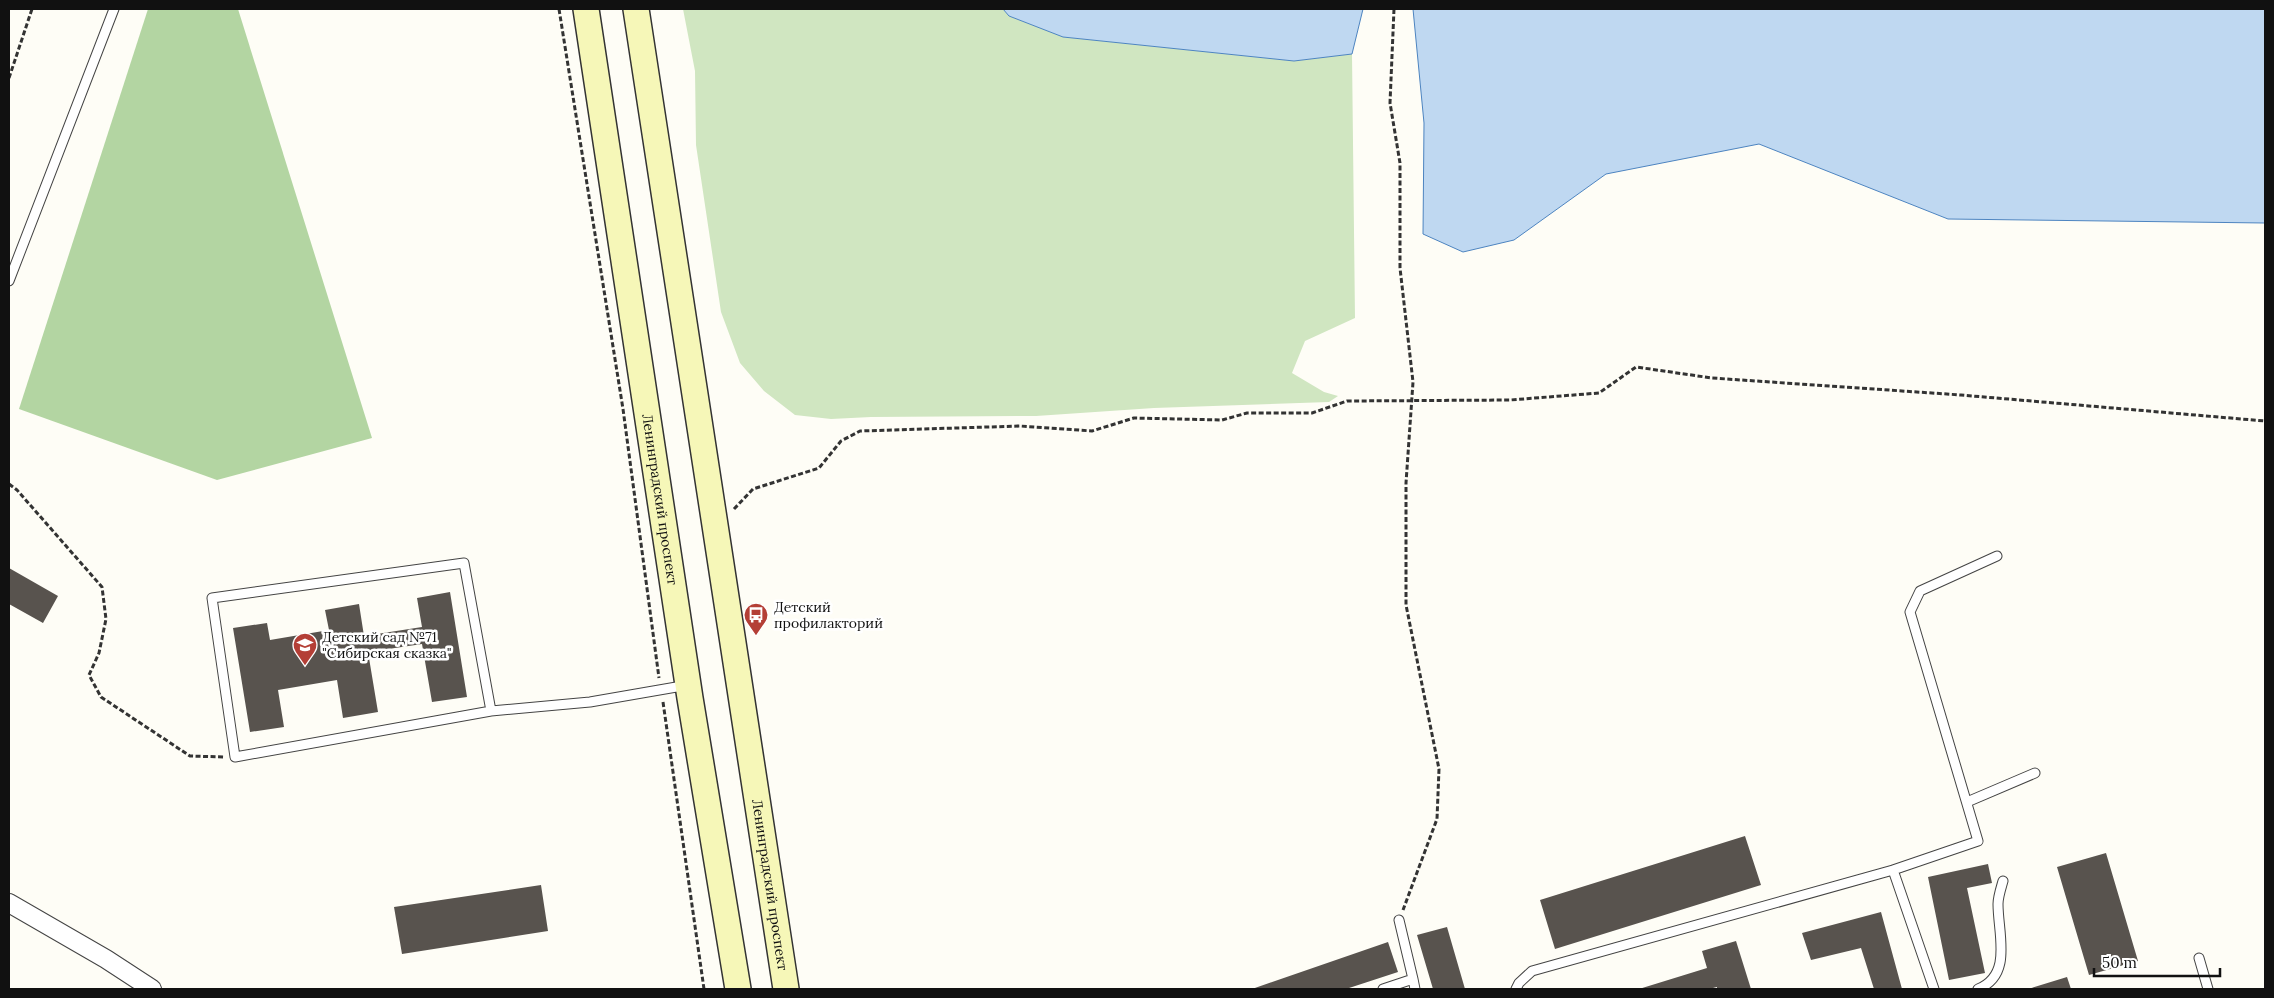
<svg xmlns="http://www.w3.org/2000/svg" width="2274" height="998" viewBox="0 0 2274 998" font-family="Lora,serif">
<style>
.green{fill:#d0e6c1}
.forest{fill:#b3d5a2}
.water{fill:#bfd8f1;stroke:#4d84c0}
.building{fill:#58534e}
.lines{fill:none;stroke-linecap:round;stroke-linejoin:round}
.service-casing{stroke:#444;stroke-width:11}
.minor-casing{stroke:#444;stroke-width:20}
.secondary-casing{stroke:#333;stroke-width:28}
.path{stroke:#333;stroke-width:3;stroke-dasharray:5 2.5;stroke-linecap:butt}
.service{stroke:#fff;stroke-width:9}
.minor{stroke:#fff;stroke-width:18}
.secondary{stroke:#f6f7b8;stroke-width:25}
.labels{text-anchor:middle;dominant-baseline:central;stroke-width:5;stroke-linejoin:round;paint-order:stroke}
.street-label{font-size:14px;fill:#111;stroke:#fff}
.poi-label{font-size:14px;fill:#111;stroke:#fff;text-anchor:start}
</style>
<rect width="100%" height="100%" fill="#fefdf6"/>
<path class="green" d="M683,9h320l6,7 55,21 230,24 58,-7 3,264 -50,23 -13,32 32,19 14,4 -9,6 -175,6 -118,8 -165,1 -40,2 -36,-4 -31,-24 -24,-28 -19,-51 -25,-167 -1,-74z"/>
<path class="forest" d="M148,9h90l134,429 -155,42 -198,-71z"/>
<path class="water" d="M1003,9h360l-11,45 -58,7 -231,-24 -54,-21z
M1413,9h852v214l-317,-4 -189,-75 -153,30 -92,66 -51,12 -40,-18 1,-111z"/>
<path class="building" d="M9,568l49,28 -15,27 -34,-19z
M450,592l17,105 -35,5 -10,-58 -54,8 10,60 -35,6 -6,-38 -59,10 6,37 -34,5 -17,-104 34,-5 3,17 59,-10 -4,-20 34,-6 5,32 58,-9 -5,-29z
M1745,836l16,49 -206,64 -15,-49z
M2106,853l32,108 -49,14 -32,-108z
M1988,864l4,19 -25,5 18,85 -36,7 -21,-103z
M541,885l7,46 -146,23 -8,-47z
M1881,912l21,77h-28l-13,-41 -50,12 -9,-27z
M1447,927l18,62h-32l-16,-54z
M1736,941l15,48h-34v-2l-8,2h-70l68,-21 -5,-17z
M1388,942l10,30 -52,17h-94z
M2067,977l4,12h-43z"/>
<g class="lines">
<defs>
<path id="service" d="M9,281l105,-272
M491,711l-27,-148 -252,35 23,159 256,-46 99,-9 98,-17
M1967,802l68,-29
M1399,920l14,59
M2199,958l9,31
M1383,989l30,-10 2,10
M1516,989l3,-6 13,-12 361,-101
M1934,989l-41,-119 85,-29 -68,-229 10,-21 77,-35
M1978,989c35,-14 20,-55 20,-85 0,-7 3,-16 5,-23"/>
<path id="minor" d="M9,903l97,56 46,30"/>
<g id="secondary">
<path id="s1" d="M586,9l104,689 48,291"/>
<path id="s2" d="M636,9l150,980"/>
</g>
</defs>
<use href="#service" class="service-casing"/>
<use href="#minor" class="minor-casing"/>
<use href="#secondary" class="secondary-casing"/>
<path class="path" d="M559,9l64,400 36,269
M1394,9l-4,94 10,60v105l13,114 -7,101v122l33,164 -2,50 -34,91
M9,78l23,-69
M9,484l8,6 85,97 4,32 -7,34 -10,22 12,22 89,59 34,1
M734,509l19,-20 66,-21 22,-27 19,-10 160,-5 72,5 42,-13 88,2 25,-7h65l35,-12 163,-1 89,-7 37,-26 76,11 249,17 304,26
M663,702l41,287"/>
<use href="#service" class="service"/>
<use href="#minor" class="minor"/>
<use href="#secondary" class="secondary"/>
</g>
<defs>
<symbol id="bus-pin" viewBox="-11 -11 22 30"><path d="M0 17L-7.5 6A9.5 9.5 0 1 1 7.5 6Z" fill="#b43f36" stroke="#fff"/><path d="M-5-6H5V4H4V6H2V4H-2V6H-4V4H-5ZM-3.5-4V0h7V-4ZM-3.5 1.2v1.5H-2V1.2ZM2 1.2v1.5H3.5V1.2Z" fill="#fff"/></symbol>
<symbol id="school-pin" viewBox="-11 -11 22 30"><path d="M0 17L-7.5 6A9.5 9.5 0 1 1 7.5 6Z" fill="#b43f36" stroke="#fff"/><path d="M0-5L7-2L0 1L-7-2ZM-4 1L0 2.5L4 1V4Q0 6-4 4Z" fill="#fff"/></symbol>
</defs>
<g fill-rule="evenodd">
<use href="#bus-pin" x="742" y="601" width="28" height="38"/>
<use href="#school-pin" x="291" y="631" width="28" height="38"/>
</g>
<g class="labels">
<g class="street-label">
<text stroke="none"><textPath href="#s1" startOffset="496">Ленинградский проспект</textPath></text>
<text stroke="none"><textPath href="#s2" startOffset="886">Ленинградский проспект</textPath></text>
</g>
<g class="poi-label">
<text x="774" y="607">Детский<tspan x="774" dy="16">профилакторий</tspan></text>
<text x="322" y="637">Детский сад №71<tspan x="322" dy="16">"Сибирская сказка"</tspan></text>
</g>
</g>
<rect width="2274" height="998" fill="none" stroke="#111111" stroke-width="20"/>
<path d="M2094 968v8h126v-8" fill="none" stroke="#111111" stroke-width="2.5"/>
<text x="2102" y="968" font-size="15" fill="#111111" stroke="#ffffff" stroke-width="4" paint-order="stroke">50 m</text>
</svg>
